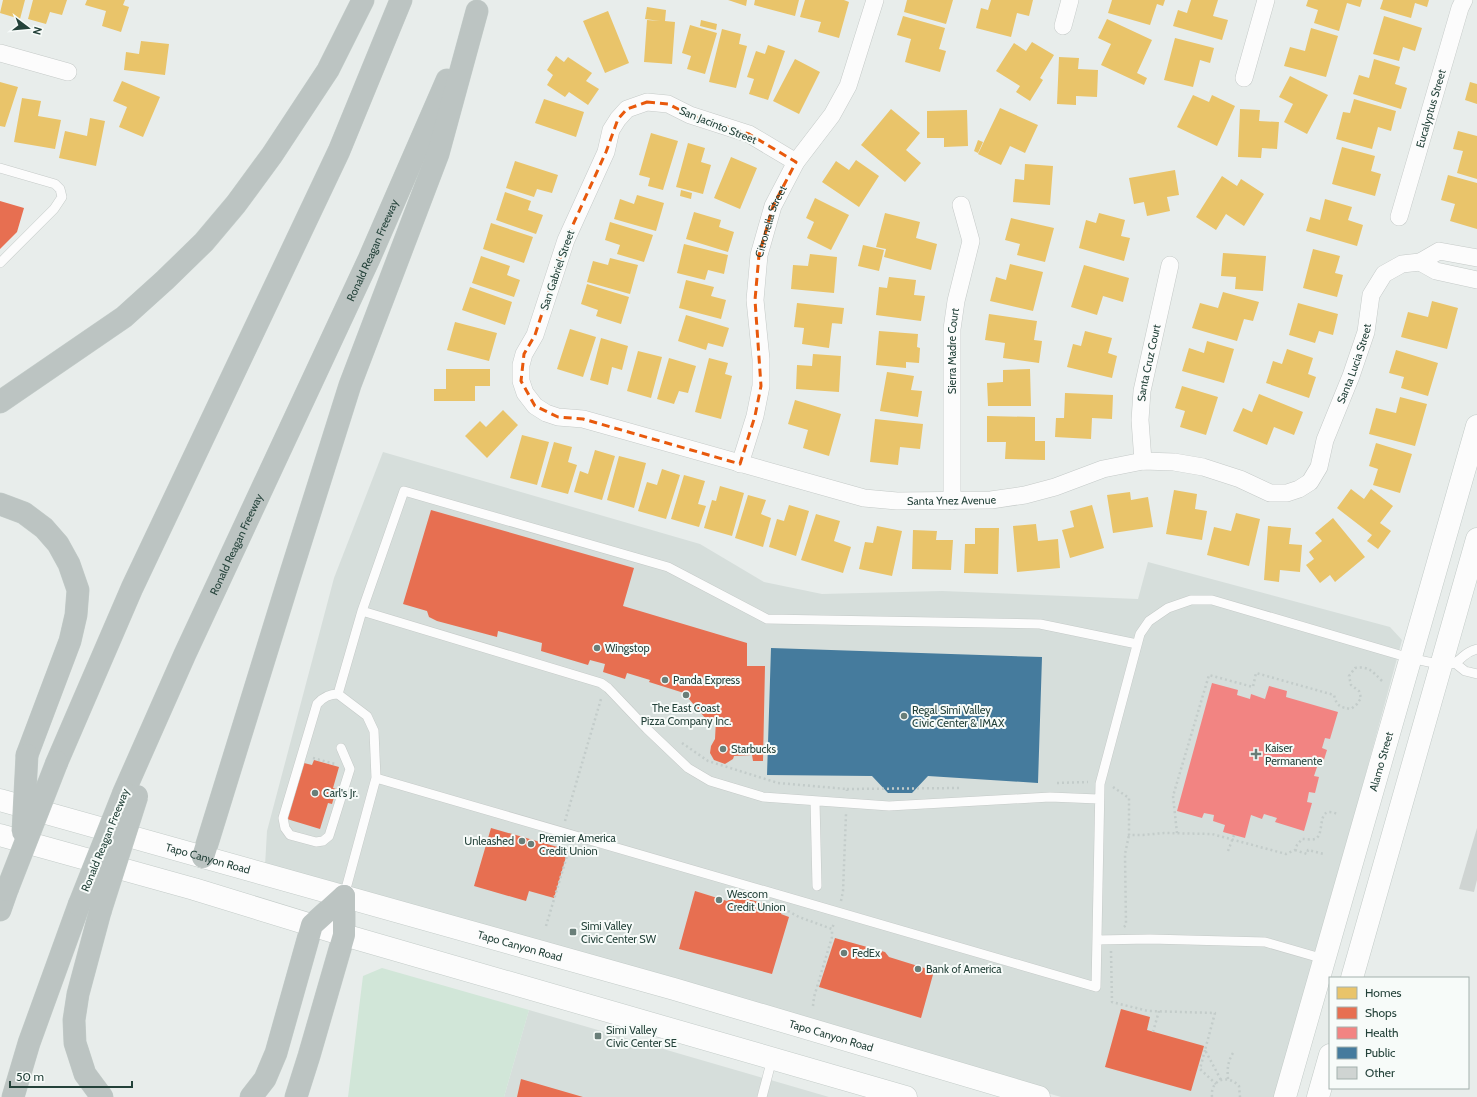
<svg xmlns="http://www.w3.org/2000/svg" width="1477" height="1097" viewBox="0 0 1477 1097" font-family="Cabin,sans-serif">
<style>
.built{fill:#d6dedb}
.green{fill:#d1e6d8}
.homes{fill:#e9c46a}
.shops{fill:#e76f51}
.health{fill:#f28482}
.public{fill:#457b9d}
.building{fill:#cfd4d2}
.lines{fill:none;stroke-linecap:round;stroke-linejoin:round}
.lane-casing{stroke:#c5cac8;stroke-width:10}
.street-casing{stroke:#c5cac8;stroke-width:18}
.secondary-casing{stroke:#c3cbc8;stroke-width:23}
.highway-casing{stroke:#c3ccc9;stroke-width:23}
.path{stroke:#c3ccca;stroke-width:2.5;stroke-dasharray:2 3;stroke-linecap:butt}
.lane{stroke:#fcfcfc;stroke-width:9}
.street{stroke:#fcfcfc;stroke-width:17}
.secondary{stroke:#fcfcfc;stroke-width:22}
.highway{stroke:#bcc4c2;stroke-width:22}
.highway-bridge-casing{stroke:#c3ccc9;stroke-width:23;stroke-linecap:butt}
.highway-bridge{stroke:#bcc4c2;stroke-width:22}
.marked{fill:none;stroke:#e8590c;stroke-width:3;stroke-dasharray:8 5;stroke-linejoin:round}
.poi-dot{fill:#697e78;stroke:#f7fbf9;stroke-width:1.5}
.labels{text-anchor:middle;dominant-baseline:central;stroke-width:4;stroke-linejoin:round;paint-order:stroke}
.street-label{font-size:11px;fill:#24423a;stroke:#f7fbf9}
.poi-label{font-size:11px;fill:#24423a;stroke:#f7fbf9;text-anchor:start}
</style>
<rect width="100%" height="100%" fill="#e8edeb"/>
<path class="built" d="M383,452l317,92 64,38 58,12 120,-3 196,8 10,-37 242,65 12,13 -124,457h-217l-796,-231 2,-35 67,-253z
M529,1010l300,87h-325z"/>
<path class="green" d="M382,968l147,42 -25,87h-156l15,-121z"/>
<path class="homes" d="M3,0h22l-5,19 -20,-6z
M33,0h34l-5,15 -12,-3 -4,12 -18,-5z
M87,0h38l-2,5 6,2 -8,25 -19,-6 4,-15 -21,-6z
M728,0h19l-1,6z
M755,0h44l-4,16 -41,-11z
M805,0h39l5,2 -10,36 -21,-6 3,-10 -21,-5z
M907,0h46l-7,24 -42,-12z
M991,0h42l-4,16 -12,-3 -6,24 -35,-9 5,-20 7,2z
M1112,0h53l-2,6 -6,-2 -7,21 -42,-12z
M1191,0h27l-5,16 15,4 -6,20 -49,-14 5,-16 9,3z
M1308,0h54l-2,7 -13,-4 -8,28 -25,-8 4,-13 -12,-4z
M1383,0h46l-2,7 -12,-4 -4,15 -31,-9z
M647,7l19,3 -1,11 10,1 -3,42 -28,-2 3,-42 13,1 -15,-2z
M608,11l21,52 -24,10 -22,-52z
M903,16l42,12 -6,21 7,2 -6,21 -35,-10 6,-23 -14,-4z
M1384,16l38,12 -7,23 -12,-4 -4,14 -26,-7z
M1107,19l45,21 -15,33 10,5 -3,7 -43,-20 10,-21 -13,-6z
M701,20l16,4 -1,6 -16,-4z
M690,25l27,8 -12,41 -18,-5 4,-13 -9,-3z
M1311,28l27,8 -12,41 -42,-11 6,-19 15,4z
M722,29l19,5 -2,10 8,2 -11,42 -27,-6z
M1175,38l39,10 -4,15 -10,-3 -7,27 -29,-7z
M141,41l28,3 -4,31 -41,-5 2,-18 13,2z
M1032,42l22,13 -14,23 3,2 -13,21 -14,-9 4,-6 -24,-15 18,-28 12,8z
M768,45l17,6 -17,49 -19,-6 5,-15 -7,-2 9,-26 9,3z
M556,56l8,6 4,-5 24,16 -6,8 13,8 -11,16 -19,-13 -4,5 -18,-12 6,-10 -6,-5z
M1059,57l20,1 -1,11 20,1 -1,27 -21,-1v9l-19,-1z
M795,59l25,13 -21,42 -26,-13z
M1374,59l26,8 -5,17 12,4 -6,21 -48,-15 6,-19 10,3z
M1290,76l38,19 -21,39 -23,-12 9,-18 -14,-7z
M122,81l38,16 -17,40 -24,-10 8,-20 -14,-6z
M0,82l18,5 -13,40 -5,-1z
M1470,82l7,2v20l-12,-4z
M1193,95l16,7 3,-7 23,11 -18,40 -40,-19z
M22,98l19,3 -3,15 23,4 -6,29 -41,-7z
M544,99l40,13 -8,25 -41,-14z
M1354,99l42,12 -5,20 -13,-4 -6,22 -36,-10 7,-27 7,1z
M1000,108l38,17 -13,28 -15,-7 -9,19 -23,-11z
M891,109l29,24 -14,17 15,13 -16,19 -44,-37z
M1240,109l20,1 -1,11 20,1 -2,27 -15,-1 -1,10 -23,-1z
M967,110l1,36 -24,1v-9h-17v-27z
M90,118l15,3 -9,45 -37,-8 6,-27 22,5z
M1458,131l19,5v43l-20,-6 6,-22 -10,-2z
M651,133l27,8 -15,49 -15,-4 2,-8 -11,-3z
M978,140l5,2 -5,11 -4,-2z
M688,143l17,5 -4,14 10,3 -8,29 -27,-7z
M1342,147l33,9 -4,15 10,3 -6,22 -43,-12z
M731,157l26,11 -17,41 -26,-11z
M856,160l23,16 -20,31 -37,-25 14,-21 13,9z
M515,161l43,14 -6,18 -15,-4 -3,8 -28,-9z
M1025,164l28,2 -3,39 -37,-3 2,-23 9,1z
M1175,170l4,25 -12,2 3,14 -23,5 -3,-14 -10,2 -5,-26z
M1448,175l29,8v46l-27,-8 5,-17 -14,-4z
M1222,176l15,10 4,-7 23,15 -20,32 -18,-12 -10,16 -20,-13z
M681,190l11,3 -1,6 -11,-3z
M505,192l26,9 -3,9 15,5 -7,19 -40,-14z
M637,195l27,8 -8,28 -42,-12 6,-20 14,5z
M815,198l34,17 -18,35 -24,-12 7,-16 -8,-4z
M1325,199l27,8 -4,13 15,5 -6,21 -51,-15 4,-14 10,3z
M694,212l27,8 -2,7 15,5 -6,20 -42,-13z
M885,213l35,9 -4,16 21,6 -6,26 -47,-13 2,-8 -10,-2z
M1099,213l26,7 -4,16 9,2 -6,23 -45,-13 7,-28 10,3z
M1011,218l43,10 -9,34 -28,-7 3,-11 -15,-4z
M610,222l43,13 -9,27 -27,-8 3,-9 -15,-5z
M491,223l42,14 -9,26 -41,-14z
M684,244l44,11 -4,19 -16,-4 -3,10 -28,-7z
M863,245l21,5 -5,21 -21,-5z
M1313,249l27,7 -5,17 8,2 -6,22 -34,-9z
M1223,253l43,3 -3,35 -28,-2 1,-12 -15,-1z
M810,254l27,3 -3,36 -43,-4 2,-24 15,1z
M481,256l29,10 -3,9 13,5 -6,17 -42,-14z
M610,258l28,7 -8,29 -43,-12 6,-21 15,4z
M1010,264l33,8 -10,39 -43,-10 6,-24 10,3z
M1084,265l45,13 -6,24 -20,-6 -6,19 -26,-8z
M889,277l27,3 -2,15 11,1 -4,25 -45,-6 3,-28 8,1z
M686,280l28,7 -3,9 15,4 -5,19 -42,-11z
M587,284l42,13 -8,27 -25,-8 2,-6 -17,-6z
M470,287l42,15 -7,23 -43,-15z
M1223,292l36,10 -6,19 -9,-2 -7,22 -45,-13 8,-25 18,5z
M1432,301l26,7 -11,41 -46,-12 7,-25 20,5z
M797,303l37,4 -5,41 -27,-4 2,-16 -10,-1z
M1298,303l40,11 -5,21 -14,-4 -4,12 -26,-8z
M834,307l10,1 -2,16 -10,-1z
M989,314l48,7 -3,19 8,1 -3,22 -36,-5 2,-15 -20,-3z
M686,315l43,13 -6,19 -15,-4 -2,7 -28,-9z
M455,322l42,11 -8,28 -42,-11z
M570,329l26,8 -13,40 -26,-8z
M879,331l39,3 -1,13 3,1 -1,15 -13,-1v6l-30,-3z
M1085,331l27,7 -4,15 9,3 -5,22 -45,-11 6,-23 8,2z
M601,338l27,8 -6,24 -10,-3 -4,18 -18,-5z
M1207,341l27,8 -10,34 -42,-12 7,-23 15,5z
M1287,349l26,9 -5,16 8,3 -7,21 -43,-15 7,-22 9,3z
M1396,350l42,13 -10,33 -27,-8 3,-11 -15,-4z
M638,351l24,6 -11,41 -24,-7z
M813,354l28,2 -2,36 -43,-3 1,-24 15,1z
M669,358l27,8 -8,27 -9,-2 -5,13 -17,-5z
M709,358l19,5 -3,11 7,2 -11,43 -26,-7z
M446,369h44v17h-15v15h-41v-12h12z
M1030,369l1,37h-43l-1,-23 16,-1v-12z
M887,372l27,4 -3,14 11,1 -4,26 -38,-6z
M1182,386l36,11 -12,38 -26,-8 5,-16 -10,-3z
M1065,393l48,2 -1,24 -20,-1 -1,21 -36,-2 1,-19h8z
M1259,394l44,18 -9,23 -20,-8 -7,18 -34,-14 10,-23 9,4z
M1400,397l27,7 -12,42 -46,-12 7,-26 20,5z
M795,400l46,14 -12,42 -26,-8 5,-18 -20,-6z
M503,410l15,15 -31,33 -22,-22 15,-15 6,6z
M987,416l48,1v24h10v19l-40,-1 1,-17h-19z
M875,419l48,5 -3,25 -20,-2 -2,18 -28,-3z
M522,435l27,7 -12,43 -27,-7z
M554,442l18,5 -4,15 9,3 -9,29 -27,-7z
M1376,443l36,11 -12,39 -27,-8 5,-16 -9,-3z
M595,450l20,6 -13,44 -28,-8 6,-21 8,3z
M619,456l27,7 -12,45 -27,-8z
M662,469l18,6 -14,44 -28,-8 9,-29 10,3z
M684,475l21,6 -7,23 8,2 -7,21 -28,-8z
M720,486l24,7 -12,43 -28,-8 8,-28 4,1z
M1351,489l13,10 7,-10 22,17 -13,17 11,8 -13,18 -11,-8 5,-6 -35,-27z
M1174,490l23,4 -2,15 12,2 -5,29 -36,-6z
M1130,492l1,8 17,-3 5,30 -40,6 -6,-38z
M748,495l18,5 -5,14 10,4 -8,29 -28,-9z
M789,505l20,6 -13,45 -27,-9 8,-28 7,2z
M1092,505l12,43 -34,10 -8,-28 12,-3 -4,-16z
M1236,513l24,6 -11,47 -42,-11 7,-28 17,4z
M816,514l24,7 -6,20 17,6 -8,26 -42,-13z
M1333,518l32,39 -30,25 -5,-7 -10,8 -14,-18 8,-6 -5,-7 13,-11 -7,-8z
M1036,524l2,17 20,-2 2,29 -43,4 -4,-46z
M877,526l25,5 -10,45 -33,-7 6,-27 8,1z
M1268,526l23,2 -2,16 13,1 -2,27 -20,-2 -1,12 -15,-2z
M975,528h24l-1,46 -34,-1 1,-29h10z
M913,530l24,1 -1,9h17l-2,30 -39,-1z"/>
<path class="shops" d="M0,201l24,7 -7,24 -17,17z
M431,510l203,58 -11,38 124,37v23h18l-2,95h-10l-1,-6 -18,1 -1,3 -8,5 -11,-4 -4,-7 1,-7 4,-7 1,-19 -10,-1 -22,-26 -35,-11 1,-2 -23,-7 -2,6 -22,-7 2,-8 -15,-4 -2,5 -47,-14 1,-8 -44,-12 -1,6 -60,-16 -8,-4 -2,-6 -24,-7z
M314,760l25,7 -6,21 3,1 -2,8 -2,7 -4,-1 -8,26 -33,-10 17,-56 8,2z
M491,828l77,22 -14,48 -25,-7 -3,10 -52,-15z
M695,891l32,10 9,-5 47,12 -2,6 8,3 -17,57 -93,-25z
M835,938l50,14 4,5 45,14 -13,47 -102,-31z
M1121,1009l29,8 -3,13 57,16 -13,45 -86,-24z
M521,1079l62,18h-66z"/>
<path class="health" d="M1212,683l26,7 -1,5 13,4 1,-5 14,5 4,-13 18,5 -1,6 52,15 -8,27 -5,-1 -3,10 5,2 -5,16 -4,-2 -4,12 5,1 -4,16 -6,-1 -2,10 5,1 -8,28 -29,-9 2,-4 -13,-4 -2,5 -11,-4 -6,23 -22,-6 2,-7 -12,-4 1,-6 -10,-2 -2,5 -25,-7z"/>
<path class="public" d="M771,648l271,9 -4,126 -110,-7 -16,17h-24l-16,-17 -105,-1z"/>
<path class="building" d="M1477,828v52l-3,12 -15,-3z"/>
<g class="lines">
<defs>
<path id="lane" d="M0,168l55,16 5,5 2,8 -8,12 -54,54
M362,611l239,72 7,5 39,41 41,39 22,13 53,16 126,9 161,-9 48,2
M1455,663l10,8 12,3
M338,694c-9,0 -15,3 -21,10l-34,114 2,10 5,7 26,7 7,-1 6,-5 21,-67 -9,-21
M376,778l720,209 4,-203 40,-150 9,-13 19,-13 23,-8h21l198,58c10,2 37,10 46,4 10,-6 7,-9 21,-13
M815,801l2,85
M344,896l32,-118 -2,-47 -7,-15 -29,-22 24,-83 42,-120 264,76 99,52 273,5 97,20
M1097,940l53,-1 115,3 59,17
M762,1097l10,-38"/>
<g id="street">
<path d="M1063,26l7,-26"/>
<path d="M0,53l68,19"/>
<path d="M1244,78l22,-78"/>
<path id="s1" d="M796,162l-47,-28 -59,-19 -22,-11 -21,-2 -20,7 -9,10 -7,11 -5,22 -40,88 -31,95 -11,19 -3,11v16l4,12 10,13 11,7 12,4 25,2 281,79 33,3 94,-1 34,-5 30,-8 48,-18 40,-8 31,1 29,5 37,12 30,14h17l12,-4 11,-7 9,-15 6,-27 26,-64 15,-44 5,-37 13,-21 18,-10 18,-2 19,-11 38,7"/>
<path id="s2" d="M1399,217l61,-209 4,-8"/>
<path d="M1420,262l16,9 41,9"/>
<path id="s3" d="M1143,461l-3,-41 2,-29 28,-126"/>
<path id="s4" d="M740,464l15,-48 6,-30v-27l-6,-59 4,-45 14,-49 23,-44 36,-47 16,-29 27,-86"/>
<path id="s5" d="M952,501v-172l4,-28 15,-60 -10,-36"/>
</g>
<g id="secondary">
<path id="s6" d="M0,800l674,189 365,108"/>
<path d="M0,835l194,54 150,46 562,162"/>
<path d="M1352,978l125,-439"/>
<path id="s7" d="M1285,1097l192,-671"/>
<path d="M1318,1097l12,-42"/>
</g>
<g id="highway">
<path d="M0,402l124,-85 41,-37 39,-38 32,-38 36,-49 56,-85 35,-70"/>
<path d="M0,504l24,9 20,15 14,16 11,20 9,26 -2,25 -6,26 -43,114"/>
<path d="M57,762l75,-174 207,-437 62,-151"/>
<path id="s8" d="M124,792l61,-138 184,-395 78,-179"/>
<path d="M203,857l85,-275 62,-197 88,-231 39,-143"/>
<path d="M0,910l7,-20"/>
<path d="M100,912l-22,82 -4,26 1,23 10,31 17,23"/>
<path d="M13,1097l16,-54 50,-138"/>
<path d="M251,1097l14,-18 11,-26 36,-128 32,-29"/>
<path d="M296,1097l13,-41 35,-121v-39"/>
</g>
</defs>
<use href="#lane" class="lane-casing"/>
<use href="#street" class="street-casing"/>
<use href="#secondary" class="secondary-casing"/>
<use href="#highway" class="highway-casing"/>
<path class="path" d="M682,743l26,18 70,22 69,6v2
M313,758l22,6
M1057,783l31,-1
M1113,787l16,11v37h14l21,-2 48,1 74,20 9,-4 2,-5 5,-6c4,0 10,1 13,0 11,-4 0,-35 22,-25
M847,789l113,-1
M565,821l36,-122
M1177,833l-4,-37 36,-121 44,12 3,-14 78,22c3,12 6,12 17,14l6,-5 4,-6 -2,-7 -8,-6 -2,-9 6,-8c14,-2 17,3 27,13
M1295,850l12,4 1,-4 16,4
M1228,851l6,-16
M841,901l2,-10 3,-77
M788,911l11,6 33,12 2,-6
M546,926l24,-80
M1124,927l2,-2 -1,-71 4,-19
M1111,951l1,51 36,9 67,2 -10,37 16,30
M813,1006l1,-9 18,-60v-8
M1153,1032l6,-21
M1205,1050l-5,19 16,15
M1228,1079c-1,-10 0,-18 5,-26
M1212,1097c-2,-18 16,-23 27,-11l1,11"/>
<use href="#lane" class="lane"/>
<use href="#street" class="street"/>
<use href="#secondary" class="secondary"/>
<use href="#highway" class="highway"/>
<defs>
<path id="highway-bridge" d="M23,832l4,-77
M7,890l50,-128
M79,905l45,-113
M100,912l37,-116"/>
</defs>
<use href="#highway-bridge" class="highway-bridge-casing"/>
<use href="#highway-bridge" class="highway-bridge"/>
</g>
<path class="marked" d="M647,102l21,2 22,11 59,19 47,28 -23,44 -14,49 -4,45 6,86 -6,30 -15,48 -157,-45 -25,-2 -23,-11 -14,-25 3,-27 11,-19 31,-95 40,-88 12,-33 9,-10z"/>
<g class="poi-dot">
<circle cx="597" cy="648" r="4"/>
<circle cx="665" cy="680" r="4"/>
<circle cx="686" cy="695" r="4"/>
<circle cx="904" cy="716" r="4"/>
<circle cx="723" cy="749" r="4"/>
<path d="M1254 748h4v4h4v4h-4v4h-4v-4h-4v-4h4z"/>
<circle cx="315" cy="793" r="4"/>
<circle cx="522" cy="841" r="4"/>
<circle cx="531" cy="844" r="4"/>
<circle cx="719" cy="900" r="4"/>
<rect x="569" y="928" width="8" height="8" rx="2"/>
<circle cx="844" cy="953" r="4"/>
<circle cx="918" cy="969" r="4"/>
<rect x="594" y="1032" width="8" height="8" rx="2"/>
</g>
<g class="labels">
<g class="street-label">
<text stroke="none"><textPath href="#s2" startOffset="113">Eucalyptus Street</textPath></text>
<text transform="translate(718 125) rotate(22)">San Jacinto Street</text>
<text stroke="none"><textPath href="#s4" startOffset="248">Citronella Street</textPath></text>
<text stroke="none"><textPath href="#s8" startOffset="596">Ronald Reagan Freeway</textPath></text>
<text transform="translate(557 270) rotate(-71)">San Gabriel Street</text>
<text stroke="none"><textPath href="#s5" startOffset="150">Sierra Madre Court</textPath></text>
<text stroke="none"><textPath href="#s3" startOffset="99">Santa Cruz Court</textPath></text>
<text stroke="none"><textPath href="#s1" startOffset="1437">Santa Lucia Street</textPath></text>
<text stroke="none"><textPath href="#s1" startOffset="938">Santa Ynez Avenue</textPath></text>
<text stroke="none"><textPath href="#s8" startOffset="272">Ronald Reagan Freeway</textPath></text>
<text stroke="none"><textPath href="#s7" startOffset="349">Alamo Street</textPath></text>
<text transform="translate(105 840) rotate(-68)">Ronald Reagan Freeway</text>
<text stroke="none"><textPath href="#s6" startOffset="216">Tapo Canyon Road</textPath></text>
<text stroke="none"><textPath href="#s6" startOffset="540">Tapo Canyon Road</textPath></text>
<text stroke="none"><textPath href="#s6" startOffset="864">Tapo Canyon Road</textPath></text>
</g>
<g class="poi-label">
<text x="605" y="648">Wingstop</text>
<text x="673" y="680">Panda Express</text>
<text x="686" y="708" text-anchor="middle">The East Coast<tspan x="686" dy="13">Pizza Company Inc.</tspan></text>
<text x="912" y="710">Regal Simi Valley<tspan x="912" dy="13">Civic Center &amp; IMAX</tspan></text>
<text x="1265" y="748">Kaiser<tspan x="1265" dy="13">Permanente</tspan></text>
<text x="731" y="749">Starbucks</text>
<text x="323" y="793">Carl's Jr.</text>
<text x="539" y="838">Premier America<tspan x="539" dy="13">Credit Union</tspan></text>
<text x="514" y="841" text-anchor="end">Unleashed</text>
<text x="727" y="894">Wescom<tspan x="727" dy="13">Credit Union</tspan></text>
<text x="581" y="926">Simi Valley<tspan x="581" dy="13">Civic Center SW</tspan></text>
<text x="852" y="953">FedEx</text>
<text x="926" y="969">Bank of America</text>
<text x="606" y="1030">Simi Valley<tspan x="606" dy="13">Civic Center SE</tspan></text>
</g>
</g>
<rect x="1329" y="977" width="140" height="112" fill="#f7fbf9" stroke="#a3b1ad"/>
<rect x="1337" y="987" width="20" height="12" fill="#e9c46a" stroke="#a3b1ad"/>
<text x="1365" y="997" font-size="12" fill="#24423a">Homes</text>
<rect x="1337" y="1007" width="20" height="12" fill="#e76f51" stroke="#a3b1ad"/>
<text x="1365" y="1017" font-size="12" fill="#24423a">Shops</text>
<rect x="1337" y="1027" width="20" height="12" fill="#f28482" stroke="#a3b1ad"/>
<text x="1365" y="1037" font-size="12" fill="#24423a">Health</text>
<rect x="1337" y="1047" width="20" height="12" fill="#457b9d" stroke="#a3b1ad"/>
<text x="1365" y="1057" font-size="12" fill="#24423a">Public</text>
<rect x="1337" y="1067" width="20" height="12" fill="#cfd4d2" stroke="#a3b1ad"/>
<text x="1365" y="1077" font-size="12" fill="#24423a">Other</text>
<g transform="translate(28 28) rotate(106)" stroke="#f7fbf9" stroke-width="3" paint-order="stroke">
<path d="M0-3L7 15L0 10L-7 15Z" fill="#24423a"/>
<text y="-6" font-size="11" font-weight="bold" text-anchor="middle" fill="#24423a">N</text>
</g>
<path d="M10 1081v6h122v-6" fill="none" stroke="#24423a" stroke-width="2"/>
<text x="16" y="1081" font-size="12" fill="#24423a" stroke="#f7fbf9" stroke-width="3" paint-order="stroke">50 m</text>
</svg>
